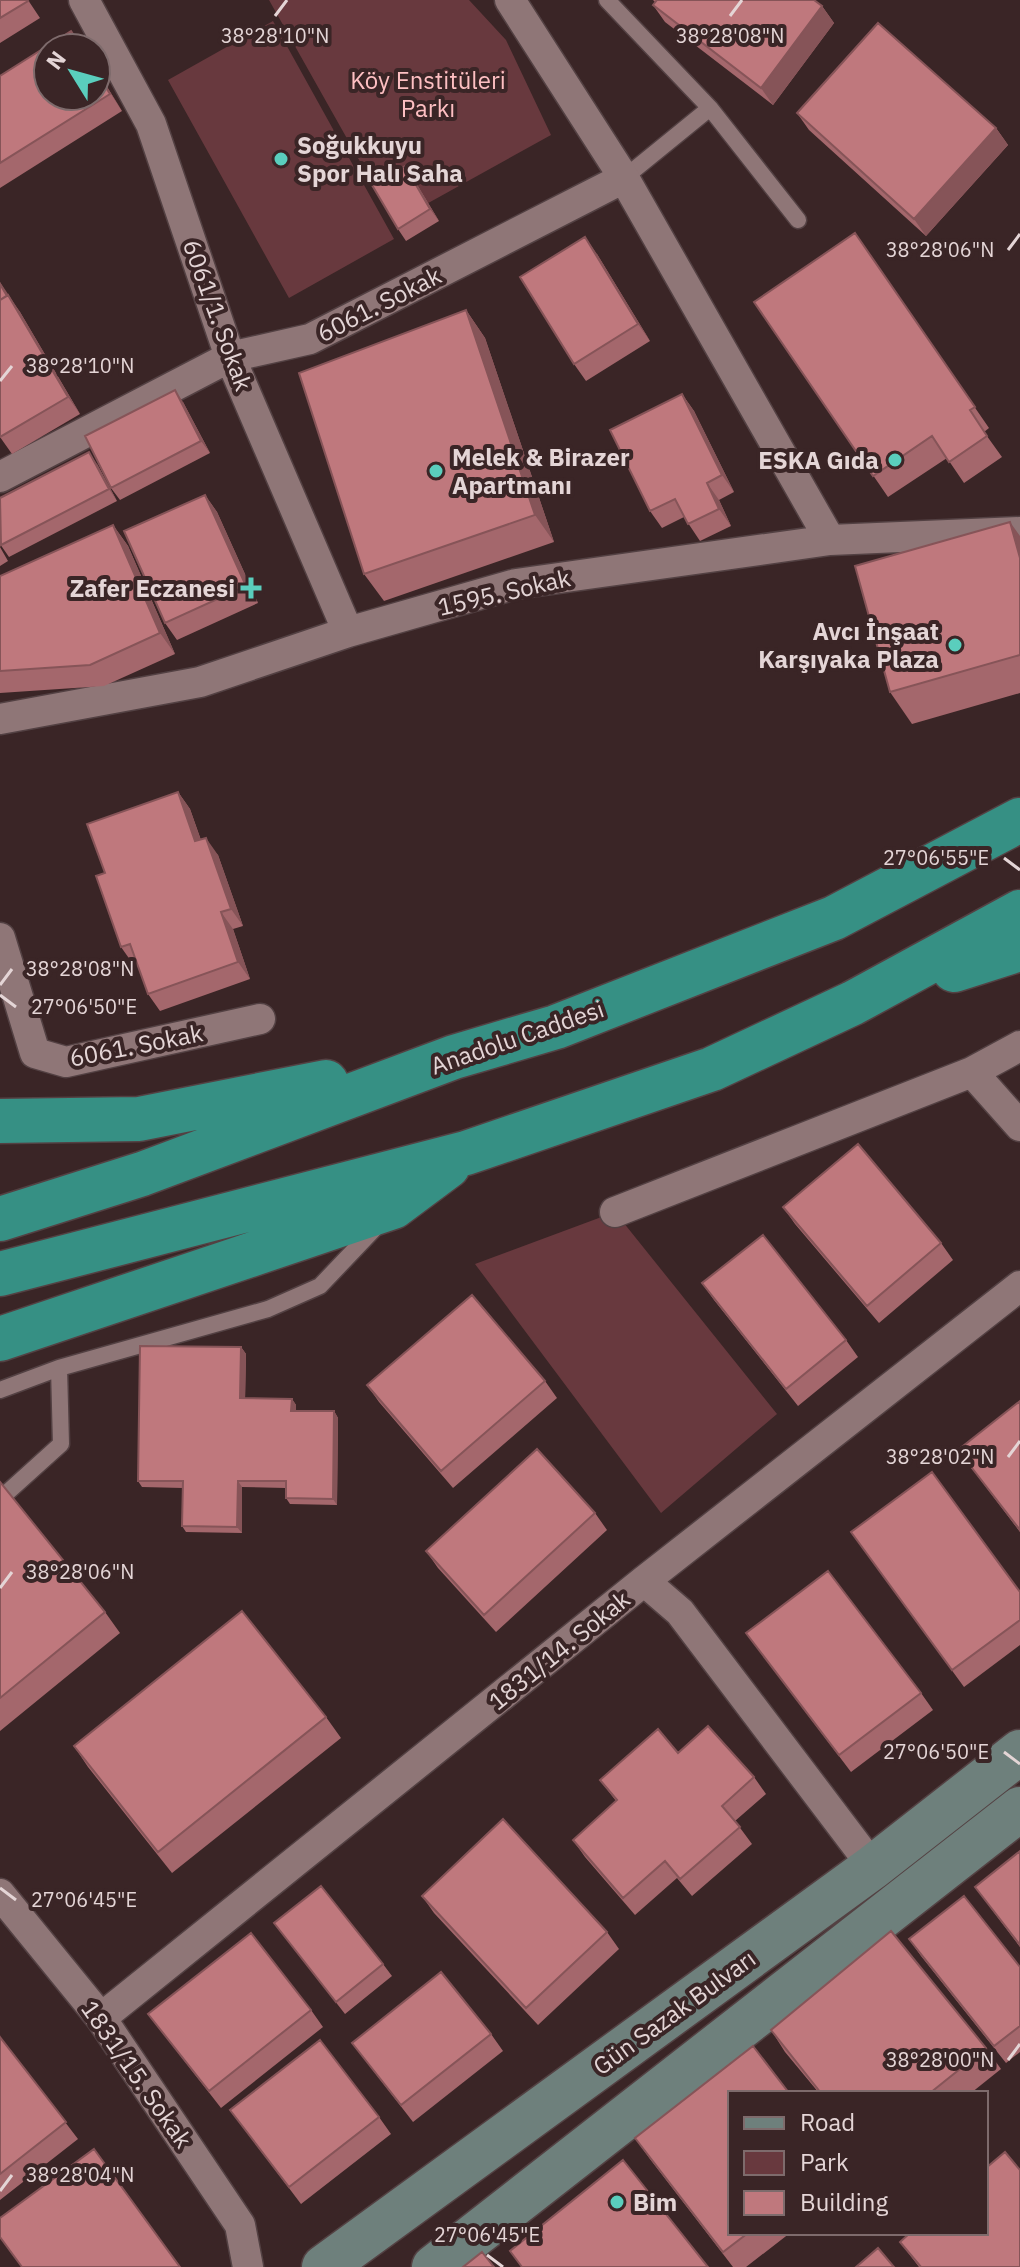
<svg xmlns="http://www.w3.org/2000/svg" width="1020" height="2267" viewBox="0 0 1020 2267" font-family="'IBM Plex Sans',sans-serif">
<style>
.green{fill:#68393e}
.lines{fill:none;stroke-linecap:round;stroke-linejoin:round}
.service-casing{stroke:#534143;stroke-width:19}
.minor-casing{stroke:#534143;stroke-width:33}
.secondary-casing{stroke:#534143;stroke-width:47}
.trunk-casing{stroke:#534143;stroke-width:47}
.service{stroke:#8f7677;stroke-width:16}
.minor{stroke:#8f7677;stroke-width:30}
.secondary{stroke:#6e807c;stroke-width:44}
.trunk{stroke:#369084;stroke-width:44}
.wall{fill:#a4676c}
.shaded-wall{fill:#865458}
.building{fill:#bf787d;stroke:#865458;stroke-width:2}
.ticks{fill:none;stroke:#e4d5d6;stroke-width:3}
.poi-dot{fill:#5acebd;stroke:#3a2526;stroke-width:3}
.labels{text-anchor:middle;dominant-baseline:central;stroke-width:8;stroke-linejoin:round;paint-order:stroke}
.park-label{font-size:24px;fill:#fdbfc2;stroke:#3a2526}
.poi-label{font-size:24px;font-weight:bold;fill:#e4d5d6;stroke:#3a2526;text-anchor:start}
.street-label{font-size:24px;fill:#e4d5d6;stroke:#3a2526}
.ticks-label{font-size:20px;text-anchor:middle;fill:#e4d5d6;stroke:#3a2526;stroke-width:8;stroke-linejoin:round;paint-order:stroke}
</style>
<rect width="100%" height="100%" fill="#3a2526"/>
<path class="green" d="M269,0h200l37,40 45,95 -157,87z
M273,21l121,218 -105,59 -121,-218z
M615,1212l162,202 -116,99 -186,-249z"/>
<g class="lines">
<defs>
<path id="service" d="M607,0l103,108 88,112
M624,178l86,-70
M0,1390l59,-22 209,-59 52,-23 59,-62
M0,1499l61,-55 -2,-76"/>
<path id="minor" d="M84,0l67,124 79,233 118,275
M510,0l114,178 206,362
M0,477l230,-120 80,-18 314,-161
M0,719l200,-37 148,-50 168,-48 314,-44 190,-8
M0,938l35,115 31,9 194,-43
M972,1072l48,54
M615,1212l357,-140 48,-26
M644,1581l36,31 193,255
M0,1894l101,124 139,207 8,42
M101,2018l543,-437 376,-295"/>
<path id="secondary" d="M324,2267l549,-400 147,-115
M434,2267l586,-458"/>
<path id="trunk" d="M954,970l66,-21
M0,1121l139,-2 187,-37
M0,1219l142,-45 312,-117 102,-30 278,-109 186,-98
M0,1274l466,-121 246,-84 141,-66 167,-91
M0,1339l393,-132 55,-41"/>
</defs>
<use href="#service" class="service-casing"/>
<use href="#minor" class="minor-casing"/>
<use href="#secondary" class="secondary-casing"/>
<use href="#trunk" class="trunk-casing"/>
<use href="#service" class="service"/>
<use href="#minor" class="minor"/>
<use href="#secondary" class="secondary"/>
<use href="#trunk" class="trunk"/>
</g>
<path class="wall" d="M0,0h28l12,18 -40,25z
M653,0h161l8,6 12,17 -61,82 -108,-83 -12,-17 2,-3z
M96,69l26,42 -122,77v-112z
M797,113l199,15 12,17 -82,91 -117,-106z
M413,178l26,43 -33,20 -8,-12z
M855,233l134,195 -5,4 18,25 -38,26 -17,-25 -59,39 -134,-195z
M597,254l53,87 -64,40 -12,-17z
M8,296l12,16 60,102 -68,40 -12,-17z
M466,310l19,28 69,204 -170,59 -20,-27z
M682,394l12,17 40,81 -15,8 12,26 -31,15 -16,-24 -22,11 -12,-17z
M183,402l27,51 -90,47 -9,-12z
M97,464l20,37 -108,56 -9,-13z
M205,495l12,17 41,91 -81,37 -12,-17z
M113,525l15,21 47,108 -71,32 -104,7v-117z
M1020,536v157l-108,31 -22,-32z
M0,547l8,14 -8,5z
M178,792l12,17 11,31 17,15 25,71 -10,3 17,50 -90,32 -12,-17 -11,-31 -4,1 -12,-17 -16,-74z
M783,1207l158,36 12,17 -74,63 -84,-99z
M702,1283l144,57 12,17 -60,49 -84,-106z
M241,1347l5,7 -1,44 47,1 4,6v6h38l4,7 -1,87 -47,-1 -4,-6v-10l-44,-1v46l-56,-1 -4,-6 1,-38 -41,-1 -4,-6z
M545,1381l12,17 -104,90 -74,-86 -12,-17z
M1020,1401v131l-62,-82z
M0,1482l105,130 15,21 -120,98z
M595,1513l12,17 -111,102 -58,-64 -12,-17z
M851,1532l169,60v53l-56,42z
M746,1633l175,60 12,17 -82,62z
M326,1717l15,21 -169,135 -84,-106 -14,-21z
M678,1753l76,24 12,17 -31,27 17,23 -60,52 -15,-18 -42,37 -50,-58 -12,-17 43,-39 -16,-21z
M1020,1851v96l-45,-60z
M422,1896l185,36 12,17 -81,76 -104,-112z
M274,1923l109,41 9,12 -47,38z
M909,1939l111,28v85l-14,11 -85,-107z
M311,2010l12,17 -102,81 -73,-94z
M771,2030l215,18 15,21 -30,24h-152l-34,-41z
M491,2034l12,17 -90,71 -61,-79z
M0,2037l78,102 -78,61z
M230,2110l149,7 12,17 -90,70z
M635,2138l95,95h60l-44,34h-13l-83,-108z
M900,2242l120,25h-101z"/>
<path class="shaded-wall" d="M822,6l12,17 -61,82 -12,-17z
M96,69l26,42 -26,-40z
M996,128l12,17 -82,91 -12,-17z
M405,166l8,12 26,43 -9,-12z
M585,237l12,17 53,87 -12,-17z
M0,282l20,30 60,102 -12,-17 -68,-113z
M466,310l19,28 69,204 -19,-27z
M175,390l8,12 27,51 -9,-12z
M682,394l12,17 40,81 -12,-17z
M89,452l8,12 20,37 -8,-12z
M707,483l12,17 12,26 -12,-17z
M205,495l12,17 41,91 -12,-17z
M1010,522l10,14v22z
M113,525l15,21 47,108 -15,-21z
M178,792l12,17 17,49 -12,-17z
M206,838l12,17 25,71 -12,-17z
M221,912l12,17 17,50 -12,-17z
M241,1347l5,7 -1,50 -5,-6z
M292,1399l4,6v12l-5,-6z
M334,1411l4,7 -1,87 -4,-6z
M238,1481l4,6v46l-5,-6z"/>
<path class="building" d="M0,0h27l1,1 -28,17z
M657,0h157l8,6 -61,82 -108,-83z
M878,23l118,105 -82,91 -117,-106z
M71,31l11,17h-34v48h48v-25l14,23 -110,69v-87z
M405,166l25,43 -32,20 -26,-44z
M855,233l120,174 -5,3 17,26 -38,26 -17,-26 -59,40 -119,-174z
M585,237l53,87 -64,40 -54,-87z
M0,284l7,12 -7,4z
M8,295l60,102 -68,40v-137z
M466,310l69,205 -171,59 -65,-201z
M175,390l26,51 -90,47 -26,-52z
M682,394l40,81 -15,8 12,26 -31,15 -13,-25 -25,12 -40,-81z
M89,452l20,37 -108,56 -1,-47z
M205,495l41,91 -81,37 -41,-92z
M1010,522l10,36v97l-130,37 -35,-126z
M113,525l47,108 -70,32 -90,6v-95z
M178,792l17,49 11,-3 25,71 -10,3 17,50 -90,32 -18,-50 -9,3 -25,-71 9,-3 -18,-49z
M858,1144l83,99 -74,63 -84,-99z
M763,1235l83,105 -60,49 -84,-106z
M472,1295l73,86 -104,90 -74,-86z
M140,1346l101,1 -1,51 52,1 -1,12h43l-1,88 -47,-1v-17h-48l-1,46 -55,-1 1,-45h-45z
M1020,1401v129l-62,-80z
M537,1449l58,64 -111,102 -58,-64z
M932,1472l88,120v28l-68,50 -101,-138z
M0,1482l105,130 -105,86z
M828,1571l93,122 -82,62 -93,-122z
M242,1611l84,106 -168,135 -84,-106z
M708,1726l46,51 -32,29 18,21 -60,52 -15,-18 -42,37 -50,-58 44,-40 -17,-20 58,-51 20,24z
M503,1819l104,113 -81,76 -104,-112z
M1020,1851v94l-45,-58z
M321,1886l62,78 -47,38 -62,-79z
M964,1896l56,71v59l-26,20 -85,-107z
M891,1931l95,117 -56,45h-109l-50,-63z
M251,1933l60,77 -102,81 -61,-77z
M441,1972l50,62 -90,71 -49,-62z
M0,2037l66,85 -66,52z
M320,2040l59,77 -90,70 -59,-77z
M753,2046l36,47h-59v140h18l-25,19 -88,-114z
M94,2149l86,118h-158l-22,-30v-19z
M1005,2152l15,18v97h-99l-21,-25 10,-9h76v-65z
M623,2160l85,107h-186l-12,-16z
M878,2248l16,19h-38z
M482,2252l12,15h-31z"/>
<path class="ticks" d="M275,16l12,-16M730,16l12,-16M1008,250l12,-16M0,381l12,-15M1004,858l16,12M0,985l12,-16M0,995l16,12M1008,1457l12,-16M0,1588l12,-16M1004,1752l16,12M0,1888l16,12M1008,2060l12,-16M0,2191l12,-16M487,2255l16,12"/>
<g class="poi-dot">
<circle cx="281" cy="159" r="8"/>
<circle cx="895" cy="460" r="8"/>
<circle cx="436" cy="471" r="8"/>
<path d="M247 576h8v8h8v8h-8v8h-8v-8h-8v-8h8z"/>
<circle cx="955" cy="645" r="8"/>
<circle cx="617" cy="2202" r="8"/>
</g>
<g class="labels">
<g class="park-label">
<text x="428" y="80">Köy Enstitüleri<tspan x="428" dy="28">Parkı</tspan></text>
</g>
<g class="poi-label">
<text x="297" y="145">Soğukkuyu<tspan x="297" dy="28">Spor Halı Saha</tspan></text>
<text x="452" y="457">Melek &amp; Birazer<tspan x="452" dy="28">Apartmanı</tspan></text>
<text x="879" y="460" text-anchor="end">ESKA Gıda</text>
<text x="235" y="588" text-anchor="end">Zafer Eczanesi</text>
<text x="939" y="631" text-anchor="end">Avcı İnşaat<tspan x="939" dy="28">Karşıyaka Plaza</tspan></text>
<text x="633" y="2202">Bim</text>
</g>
<g class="street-label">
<text transform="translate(379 304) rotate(-27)">6061. Sokak</text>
<text transform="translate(218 315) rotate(70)">6061/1. Sokak</text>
<text transform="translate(504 592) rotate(-13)">1595. Sokak</text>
<text transform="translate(517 1037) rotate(-19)">Anadolu Caddesi</text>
<text transform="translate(136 1045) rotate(-11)">6061. Sokak</text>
<text transform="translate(559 1650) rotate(-39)">1831/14. Sokak</text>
<text transform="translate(674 2012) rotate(-36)">Gün Sazak Bulvarı</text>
<text transform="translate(137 2074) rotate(55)">1831/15. Sokak</text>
</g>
</g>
<g class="ticks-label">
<text x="275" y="43">38°28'10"N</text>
<text x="730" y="43">38°28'08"N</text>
<text x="940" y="257">38°28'06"N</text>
<text x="80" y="373">38°28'10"N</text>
<text x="936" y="865">27°06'55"E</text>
<text x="80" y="976">38°28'08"N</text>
<text x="84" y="1014">27°06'50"E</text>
<text x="940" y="1464">38°28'02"N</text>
<text x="80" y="1579">38°28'06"N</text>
<text x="936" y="1759">27°06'50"E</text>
<text x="84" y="1907">27°06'45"E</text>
<text x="940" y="2067">38°28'00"N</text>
<text x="80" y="2182">38°28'04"N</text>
<text x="487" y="2242">27°06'45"E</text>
</g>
<rect x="728" y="2091" width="260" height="144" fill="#3a2526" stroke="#7e6b6c" stroke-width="2"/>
<rect x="744" y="2117" width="40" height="12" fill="#6e807c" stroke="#7e6b6c" stroke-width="2"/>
<text x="800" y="2131" font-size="24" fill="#e4d5d6">Road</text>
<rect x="744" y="2151" width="40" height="24" fill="#68393e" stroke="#7e6b6c" stroke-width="2"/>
<text x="800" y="2171" font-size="24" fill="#e4d5d6">Park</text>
<rect x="744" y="2191" width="40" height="24" fill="#bf787d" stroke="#7e6b6c" stroke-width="2"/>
<text x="800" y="2211" font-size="24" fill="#e4d5d6">Building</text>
<g transform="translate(72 72) rotate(307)"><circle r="38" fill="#3a2526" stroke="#7e6b6c" stroke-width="2"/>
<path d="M0-6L14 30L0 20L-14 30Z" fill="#5acebd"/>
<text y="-12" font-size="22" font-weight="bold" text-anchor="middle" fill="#e4d5d6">N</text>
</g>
</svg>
